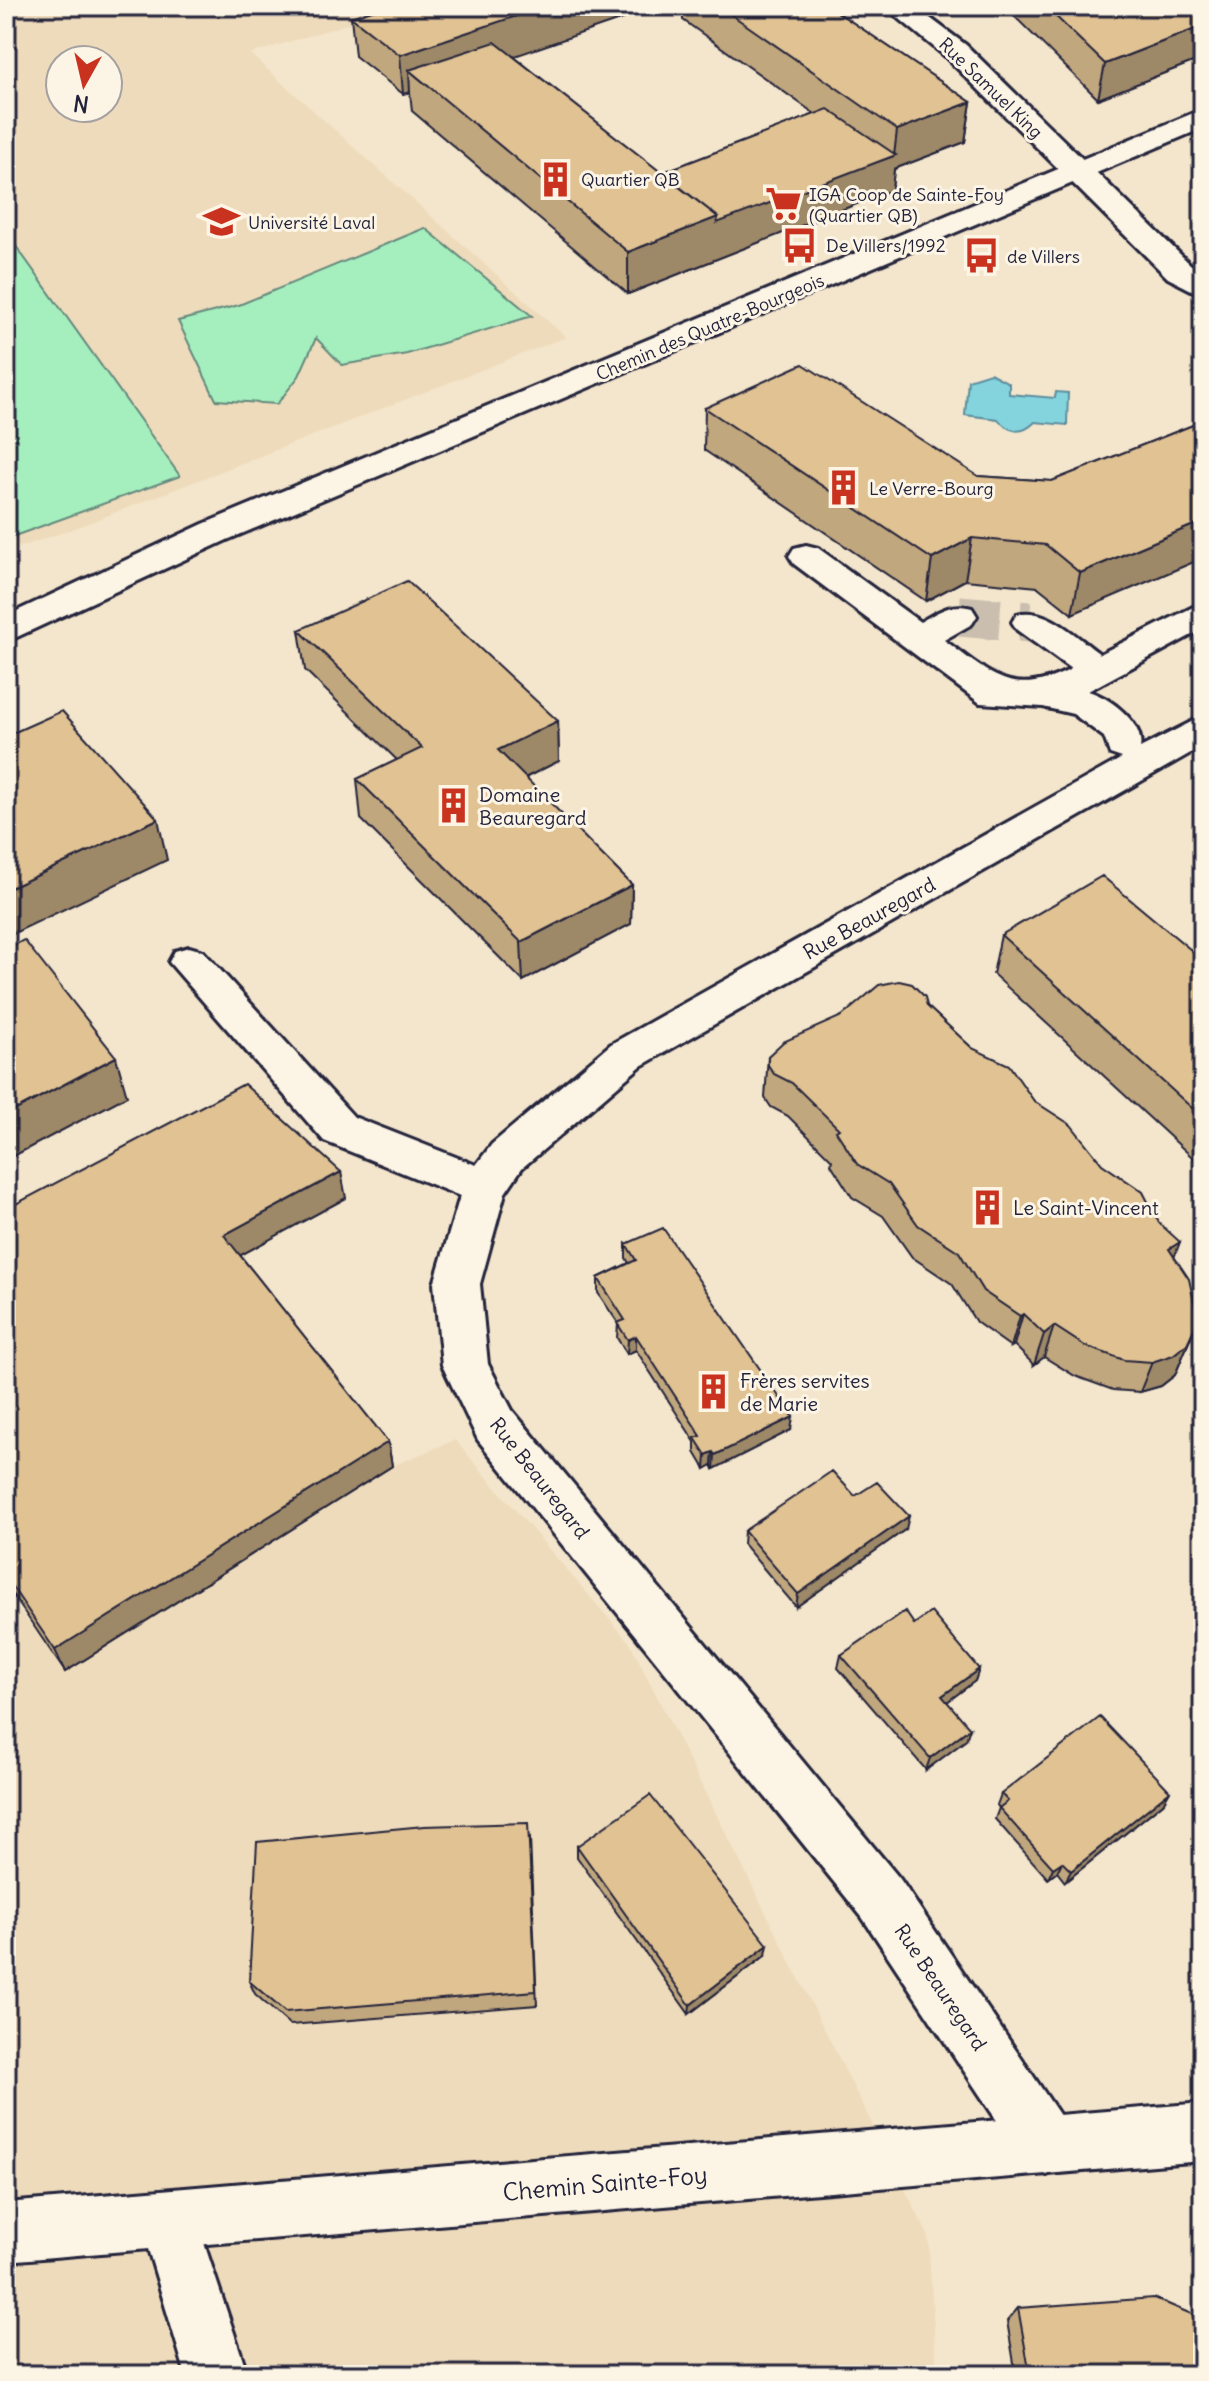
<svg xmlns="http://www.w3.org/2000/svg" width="1209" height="2381" viewBox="0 0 1209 2381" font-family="Delius,sans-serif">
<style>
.built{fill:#eedbbb;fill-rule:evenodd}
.green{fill:#a5efbe;stroke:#64887c;stroke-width:2}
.water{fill:#84d4de;stroke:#5d8d9d;stroke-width:2}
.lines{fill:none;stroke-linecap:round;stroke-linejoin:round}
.minor-tunnel{stroke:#cabfaf;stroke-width:41;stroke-dasharray:41 20;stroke-linecap:butt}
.minor-casing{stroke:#22223b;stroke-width:6}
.major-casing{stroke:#22223b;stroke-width:6}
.minor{fill:#fcf5e5;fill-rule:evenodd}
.major{fill:#fcf5e5;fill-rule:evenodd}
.wall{fill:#c1a77e;stroke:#22223b;stroke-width:2}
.shaded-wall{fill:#9d8867;stroke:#22223b;stroke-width:2}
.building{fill:#e0c293;stroke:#22223b;stroke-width:2}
.labels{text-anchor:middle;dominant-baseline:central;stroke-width:6;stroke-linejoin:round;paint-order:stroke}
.far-street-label{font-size:18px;fill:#22223b;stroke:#fcf5e5}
.far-poi-label{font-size:18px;fill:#22223b;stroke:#fcf5e5;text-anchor:start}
.poi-label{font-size:20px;fill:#22223b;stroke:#fcf5e5;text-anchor:start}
.street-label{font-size:20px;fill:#22223b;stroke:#fcf5e5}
.near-street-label{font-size:24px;fill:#22223b;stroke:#fcf5e5}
</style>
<rect width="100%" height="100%" fill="#f4e6cc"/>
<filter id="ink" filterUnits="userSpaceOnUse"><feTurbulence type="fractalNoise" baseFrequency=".0125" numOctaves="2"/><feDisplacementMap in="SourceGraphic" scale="16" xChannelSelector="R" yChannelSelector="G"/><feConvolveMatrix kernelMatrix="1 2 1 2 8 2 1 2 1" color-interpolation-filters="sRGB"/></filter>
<g filter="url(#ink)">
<path class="built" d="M6,6h399l-155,48 316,283 -488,190 -72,25zM60,60h48v48h-48z
M455,1440l175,203 298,592 9,140h-931v-782l60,78 326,-205z"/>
<path class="green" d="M425,228l107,88 -125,38 -65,11 -26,-27 -17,38 -22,28 -61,-4 -38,-79 61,-16z
M6,232l174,244 -174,63z"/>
<path class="water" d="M990,373l19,10v11l46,4 1,-6 12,1 -1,32 -32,-3c-13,13 -26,11 -37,-3l-33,-4 3,-35z"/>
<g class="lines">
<path class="minor-tunnel" d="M959,616l71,6"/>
<defs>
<path id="minor" d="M884,6h30l52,39 224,219 13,9v23l-35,-18 -222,-221z
M806,545l12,3 102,74c18,-10 31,-20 52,-14l5,8 -5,8 -28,16c47,34 68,60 127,29l-54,-39 -5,-8 5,-8c30,-8 59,23 83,40l103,-52v27l-115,62c22,6 57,33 52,57l63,-32v30l-562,320 -119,102 -17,25 -25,91 8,80 24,46 388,469 167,247 9,20 -9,20 -20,9 -20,-9 -165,-249 -384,-477 -36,-75 -8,-81 26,-88 -136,-55 -155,-179 6,-11 14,-4 14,4 151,166 122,48 16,-21 119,-100 511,-286 -12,-4 -6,-17 -31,-23 -30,-7 -63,-4 -186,-139 -5,-8 5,-8z
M168,2190l21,8 59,177h-62l-47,-156 8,-21z"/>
<path id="major" d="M1203,109v19l-976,412 -221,102v-26l197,-92z
M1203,2103v58l-1197,100v-58z"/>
</defs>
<use href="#minor" class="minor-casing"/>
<use href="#major" class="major-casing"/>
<use href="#minor" class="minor"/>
<use href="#major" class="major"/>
</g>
<path class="wall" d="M384,6h276l-147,50 148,117 154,-59 -132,-94v-14h145l143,96 -6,40 -71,27 -2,21 -264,104 -216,-183 -2,-19 -7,2 -48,-38 -4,-39z
M1004,6h199v52l-105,41z
M705,408l273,68 74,5 151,-60 -131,193 -34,-27 -73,-7 -39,21 -222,-151z
M299,630l259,91 1,40 -34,17 107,107 -1,39 -108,57 -162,-162 -4,-40 40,-19 -92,-90z
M1001,935l202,25v207l-210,-193z
M927,1006l45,42 62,53 140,156 24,63 -23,55 -14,11 -21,6 -27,-2 -38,-14 -31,-19 -10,8 -20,-20 -3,2 -35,-25 -24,-38 -40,-27 -29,-41 -31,-19 -21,-33 1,-4 -44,-44 -17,-9 -6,-9 3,-42z
M346,1198l-106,57 148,187 4,24 -327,206 -59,-87v-376z
M626,1244l165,186 -77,39 -2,-4 -7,4 -10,-17v-10l-59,-92 -9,4 -10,-16 1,-15 -20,-30v-15l31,-15 -3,-5z
M855,1496l51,33 -110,78 -53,-63 1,-13z
M914,1624l65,45 -4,12 -28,21 19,38 -40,30 -88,-102 3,-13z
M1001,1794l162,9 -98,79 -8,-10 -9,7 -53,-60 4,-11 -2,-3z
M530,1838l7,167 -247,20 -35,-31 -6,-13z
M577,1846l189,109 -77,59 -112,-157z
M1018,2308l185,67h-187l-9,-54z"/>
<path class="shaded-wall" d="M546,6h114l-232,80 -19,-16 1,22 -7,2 -3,-39z
M1203,26v32l-105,41 7,-35z
M971,102l-6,40 -71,27 -2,21 -264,104v-42l90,-35 176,-61 3,-26z
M1203,521v37l-131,56 8,-41z
M972,538l-7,42 -39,21 6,-42z
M558,721l1,40 -59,29 -2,-40z
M158,819l9,41 -161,77v-47z
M632,885l-1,39 -108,57 -2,-39z
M116,1057l11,39 -121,64v-45z
M341,1172l5,26 -116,63 -6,-26z
M1180,1242l-12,32 1,-25z
M1023,1314l-9,31 -3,2 9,-31z
M1198,1320l-23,55 -14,11 -21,6 12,-30z
M1054,1326l-10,31 -10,8 10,-31z
M636,1336v14l-9,4 1,-14z
M793,1417l-2,13 -77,39 1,-14z
M388,1442l4,24 -327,206 -10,-22z
M713,1452l-1,13 -7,4 1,-14z
M909,1516l-3,13 -110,78 2,-13z
M979,1669l-4,12 -36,27 3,-12z
M970,1728l-4,12 -40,30 4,-12z
M1170,1791l-7,12 -98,79 6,-11z
M1062,1862l-5,10 -9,7 5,-11z
M768,1945l-2,10 -77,59 1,-9z"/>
<path class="building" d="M384,6h162l-146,49 -49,-38z
M719,6h109l143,96 -74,28z
M1045,6h158v20l-98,38z
M495,42l223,175 -90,35 -219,-182z
M828,109l68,46 -179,68 1,-6 -57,-44z
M803,364l175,112 74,5 151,-60v100l-123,52 -34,-28 -74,-7 -40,21 -227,-151z
M407,581l151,140 -60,29 134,135 -111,57 -164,-163 65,-31 -123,-118z
M62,711l96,108 -152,71v-154z
M1102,876l101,84v158l-202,-183z
M24,940l92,117 -110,58v-166z
M899,981l13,3 13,13 2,9 45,42 37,17 25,36 37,24 31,39 41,28 16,31 21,19 -11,7 20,30 9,41 -11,24 -14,11 -21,7 -28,-2 -39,-14 -31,-20 -10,8 -21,-20 -3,2 -37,-25 -24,-39 -41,-27 -29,-41 -32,-20 -21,-33 3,-2 -47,-46 -18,-9 -6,-9v-9l15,-14 59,-26 37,-31z
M244,1084l97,88 -117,63 164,207 -333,208 -49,-72v-369z
M663,1228l130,189 -78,38 -2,-3 -7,3 -11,-17 6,-2 -65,-100 -8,4 -11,-17 8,-3 -27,-42 38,-18 -10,-16z
M832,1471l23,25 22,-14 32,34 -111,78 -54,-63z
M905,1611l9,13 17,-12 48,57 -37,27 28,32 -40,30 -89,-103z
M1100,1717l70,74 -99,80 -9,-9 -9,6 -54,-60 9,-7 -7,-7z
M650,1795l118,150 -78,60 -113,-159z
M528,1823l8,168 -251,21 -36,-31 8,-139 167,-16z
M1154,2298l49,21v56h-173l-12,-67z"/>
</g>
<defs>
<symbol id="building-bare" viewBox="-9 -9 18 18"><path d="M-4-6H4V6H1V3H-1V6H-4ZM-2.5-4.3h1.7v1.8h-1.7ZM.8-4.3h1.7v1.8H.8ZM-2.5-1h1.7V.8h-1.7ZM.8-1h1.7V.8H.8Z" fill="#c8321e" stroke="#fcf5e5" stroke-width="2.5" paint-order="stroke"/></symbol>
<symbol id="supermarket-bare" viewBox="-9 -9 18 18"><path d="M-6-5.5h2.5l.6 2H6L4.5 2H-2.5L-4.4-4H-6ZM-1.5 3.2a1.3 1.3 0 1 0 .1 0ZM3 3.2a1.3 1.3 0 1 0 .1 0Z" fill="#c8321e" stroke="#fcf5e5" stroke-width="2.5" paint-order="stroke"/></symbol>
<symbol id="university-bare" viewBox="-9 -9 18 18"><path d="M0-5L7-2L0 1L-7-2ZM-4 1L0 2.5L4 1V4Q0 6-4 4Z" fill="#c8321e" stroke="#fcf5e5" stroke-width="2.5" paint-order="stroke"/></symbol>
<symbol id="bus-bare" viewBox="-9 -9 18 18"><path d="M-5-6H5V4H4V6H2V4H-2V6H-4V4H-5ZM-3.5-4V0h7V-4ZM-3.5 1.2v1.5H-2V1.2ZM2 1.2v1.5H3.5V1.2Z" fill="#c8321e" stroke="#fcf5e5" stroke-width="2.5" paint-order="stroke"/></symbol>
</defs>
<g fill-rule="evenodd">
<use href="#building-bare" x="530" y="154" width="51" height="51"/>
<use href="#supermarket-bare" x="758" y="178" width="51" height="51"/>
<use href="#university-bare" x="196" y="196" width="51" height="51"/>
<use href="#bus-bare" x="774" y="220" width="51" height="51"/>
<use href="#bus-bare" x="956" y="230" width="51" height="51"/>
<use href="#building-bare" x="818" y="462" width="51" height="51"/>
<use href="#building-bare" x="428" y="780" width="51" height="51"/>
<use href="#building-bare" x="962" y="1182" width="51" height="51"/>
<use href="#building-bare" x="688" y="1366" width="51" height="51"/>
</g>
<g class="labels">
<g class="far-street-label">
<text transform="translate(991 88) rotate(44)">Rue Samuel King</text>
<text transform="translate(710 327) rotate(-23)">Chemin des Quatre-Bourgeois</text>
</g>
<g class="far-poi-label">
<text x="581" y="179">Quartier QB</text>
<text x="809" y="194">IGA Coop de Sainte-Foy<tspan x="809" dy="21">(Quartier QB)</tspan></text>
<text x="248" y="222">Université Laval</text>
<text x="826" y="245">De Villers/1992</text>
<text x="1007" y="256">de Villers</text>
<text x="869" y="488">Le Verre-Bourg</text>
</g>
<g class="poi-label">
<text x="479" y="794">Domaine<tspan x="479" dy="23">Beauregard</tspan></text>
<text x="1013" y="1207">Le Saint-Vincent</text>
<text x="740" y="1380">Frères servites<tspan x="740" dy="23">de Marie</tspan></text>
</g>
<g class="street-label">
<text transform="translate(869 918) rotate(-29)">Rue Beauregard</text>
<text transform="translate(540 1478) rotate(52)">Rue Beauregard</text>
<text transform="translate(941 1987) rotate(56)">Rue Beauregard</text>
</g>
<g class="near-street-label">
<text transform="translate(605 2183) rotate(-5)">Chemin Sainte-Foy</text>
</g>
</g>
<rect width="1209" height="2381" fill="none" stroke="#fcf5e5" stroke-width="32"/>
<rect x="16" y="16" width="1177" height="2349" fill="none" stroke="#22223b" stroke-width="3" filter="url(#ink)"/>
<g transform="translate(84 84) rotate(188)"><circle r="38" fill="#fcf5e5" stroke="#a5a1a1" stroke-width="2"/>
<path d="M0-6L14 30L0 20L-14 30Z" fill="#c8321e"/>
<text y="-12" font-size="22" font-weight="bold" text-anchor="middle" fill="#22223b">N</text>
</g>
</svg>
